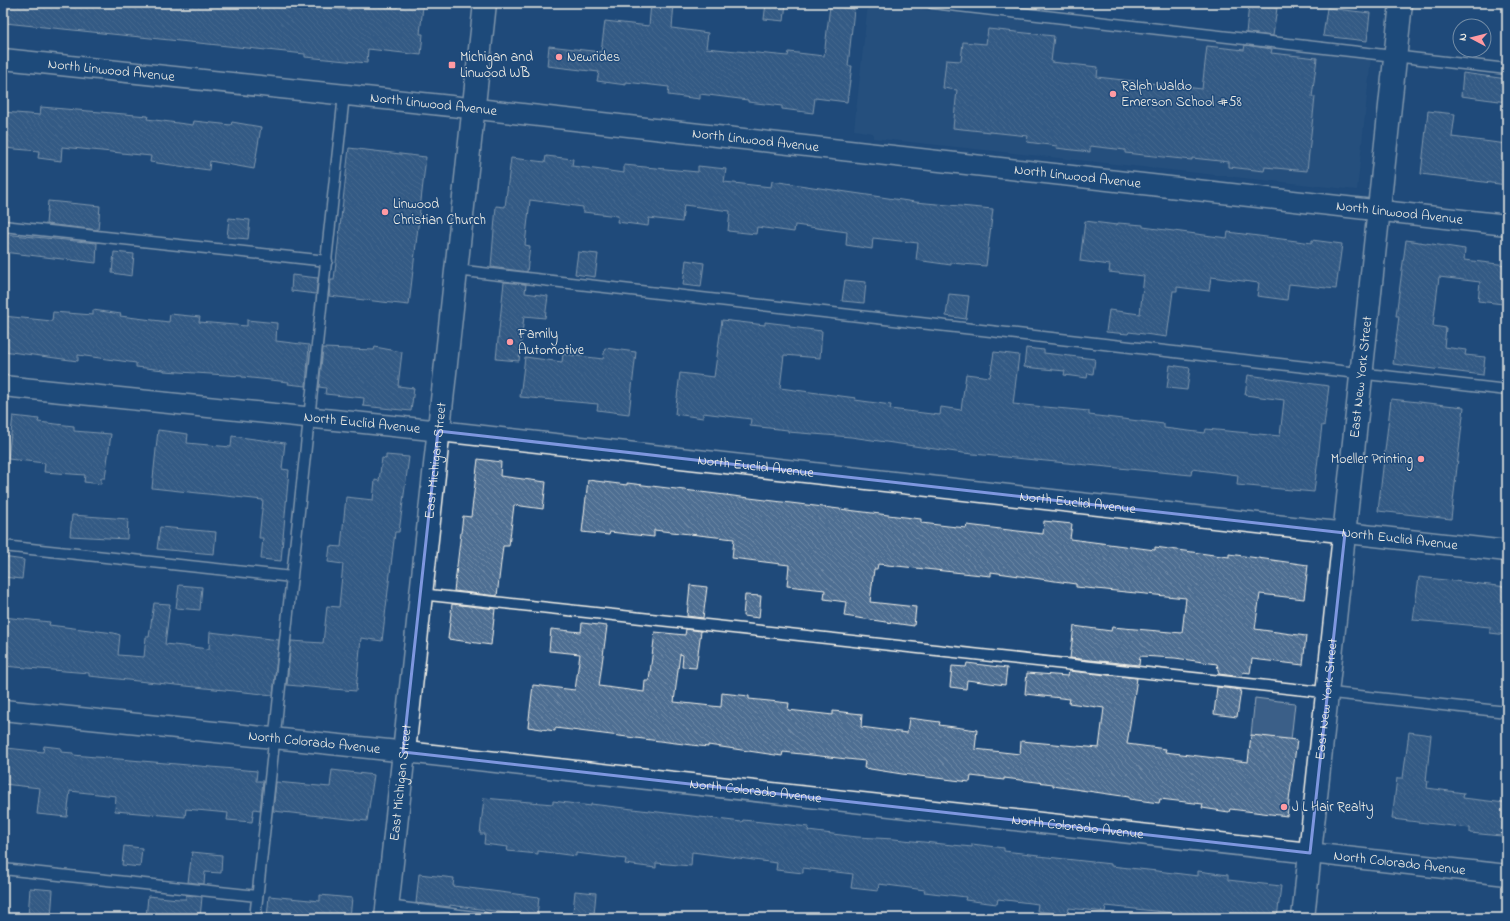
<svg xmlns="http://www.w3.org/2000/svg" width="1510" height="921" viewBox="0 0 1510 921" font-family="'Indie Flower',sans-serif">
<style>
.built{fill:#2d5581}
.pitch{fill:#3a5f88;stroke:#97a8b8}
.building{fill:url(#building-back-hatch);stroke:#f4f1e8}
.lines{fill:none;stroke-linecap:round;stroke-linejoin:round}
.lane-casing{stroke:#f4f1e8;stroke-width:13}
.street-casing{stroke:#f4f1e8;stroke-width:23}
.secondary-casing{stroke:#f4f1e8;stroke-width:25}
.lane{stroke:#1f4a7a;stroke-width:10}
.street{stroke:#1f4a7a;stroke-width:20}
.secondary{stroke:#1f4a7a;stroke-width:22}
.marked{fill:none;stroke:#7e97df;stroke-width:3;stroke-linejoin:round}
.poi-dot{fill:#ff9aa2;stroke:#1f4a7a;stroke-width:1.5}
.labels{text-anchor:middle;dominant-baseline:central;stroke-width:3;stroke-linejoin:round;paint-order:stroke}
.poi-label{font-size:14px;fill:#f4f1e8;stroke:#1f4a7a;text-anchor:start}
.street-label{font-size:14px;fill:#f4f1e8;stroke:#1f4a7a}
</style>
<defs>
<pattern id="building-back-hatch" width="6" height="6" patternUnits="userSpaceOnUse"><rect width="6" height="6" fill="#4d6e92"/><path d="M-1 5l2 2M0 0l6 6M5-1l2 2" fill="none" stroke="#708aa6"/></pattern>
</defs>
<rect width="100%" height="100%" fill="#1f4a7a"/>
<filter id="ink" filterUnits="userSpaceOnUse"><feTurbulence type="fractalNoise" baseFrequency=".025" numOctaves="2"/><feDisplacementMap in="SourceGraphic" scale="8" xChannelSelector="R" yChannelSelector="G"/><feConvolveMatrix kernelMatrix="1 2 1 2 8 2 1 2 1" color-interpolation-filters="sRGB"/></filter>
<g filter="url(#ink)">
<path class="built" d="M868,4l503,54 -14,132 -484,-52v-5l-19,-3z"/>
<path class="pitch" d="M1255,698l40,5 -4,37 -40,-5z"/>
<path class="building" d="M7,3h278l65,7 1,-6 46,4 1,-5h1l24,3 -3,28h3l-2,21 -53,-6 -1,14 -62,-6v-3l-300,-31z
M651,3h23l-2,25 36,5 -2,15 82,8 1,-4 35,4 6,-50 24,3 -6,57h4l-5,36 -32,-4 -2,15 -31,-4v-3l-34,-4v-2l-48,-6v5l-32,-4 1,-8 -43,-5v3l-29,-4 2,-9 -52,-6 2,-20 52,6 4,-31 44,5z
M766,3h20l-2,18 -20,-2z
M1249,5l28,3 -4,28 -27,-3z
M1327,8l43,5 -3,28 -44,-5z
M988,29l66,7 -3,26 47,5 -1,10 105,12 5,-43 37,4 1,-5 27,4 -1,4 46,5 -5,39h3l-8,74 -42,-4 -1,4 -35,-4v-5l-37,-4v2l-67,-7v-3l-35,-4v6l-34,-4 1,-2 -30,-4 1,-6 -75,-8 4,-38 -14,-2 3,-28 15,1 2,-19 23,2z
M1463,73l44,6v23l-46,-6z
M41,107l107,9 -1,3 46,6 1,-4 37,4 1,-3 29,5 -7,42 -44,-8 -1,9 -23,-3 -36,-5 1,-6 -89,-9 -1,14 -23,-3 1,-7 -36,-3v-36l37,3z
M1428,111l27,3 -3,23 55,7v41l-86,-11z
M349,148l77,9 -17,148 -80,-9 2,-16h3z
M546,156l27,3 -1,7 52,7v-8l74,7v-6l28,3 -2,13 47,5 1,-6 143,21 78,7 -7,57 -35,-3v2l-35,-5 2,-17 -45,-5 -1,11 -26,-4 1,-13 -52,-7 -1,7 -37,-5 -1,7 -28,-3 2,-20 -46,-6 -2,17 -33,-4 -1,8 -31,-4 1,-6 -35,-4v-5l-53,-7 -5,45 5,1 -3,26 -36,-5 5,-61 9,1 6,-49 34,4z
M48,201l52,5 -2,24 -52,-6z
M229,218l21,2 -2,19 -21,-2z
M1085,221l32,4 1,-2 25,2v2l84,11 1,-6 84,11v-3l30,4 -6,45 -47,-5 -2,16 -30,-4 2,-13 -48,-6 -2,14 -32,-4v4h-4l-6,46 -38,-5 -1,2 -22,-2 3,-22 31,4 4,-38 -35,-4 1,-7 -30,-4z
M3,234l94,9 -1,20 -93,-11z
M1406,240l59,9 -1,11 43,5 -4,39 -25,-3 2,-19 -41,-5 -6,49 13,2 -2,19 22,3 -1,5 20,2 -2,18 -90,-11 6,-48h-3z
M114,252l20,2 -2,22 -20,-3z
M578,252l20,2 -3,23 -20,-3z
M686,260l18,3 -3,24 -18,-2z
M292,275l26,3 -2,16 -25,-3z
M845,280l21,2 -2,21 -22,-2z
M504,282l22,2 -1,9 23,3 -3,22 -21,-2 -5,45 -23,-2z
M949,294l20,2 -3,23 -20,-3z
M93,310l28,4 -1,2 49,6 1,-8 30,3 -1,5 48,4v-6l30,3 -1,18 33,4 -3,41 -18,-2 1,-2 -47,-5v-1l-78,-5v-1l-28,-3v-4l-58,-8v6l-75,-10v-35l49,5 1,-9 40,3z
M722,320l43,5v-3l25,3v2l32,4 -2,27 -36,-3 -4,33 76,10 -1,2 36,5 -1,4 50,6 1,-8 20,3 5,-36 24,3 4,-25 25,3 -6,49 76,7v4l75,9v4l41,5 1,-4 74,7 4,-36 -39,-5 3,-20 81,11 -5,40 -2,-1 -8,67 -77,-7 1,-10 -46,-6 -1,6 -228,-22 -112,-16 -63,-5v-2l-38,-4 1,-7 -48,-6v5l-28,-4 5,-41 34,4z
M375,347l27,5 -4,34 16,2 -3,23 -48,-5 1,-8 -39,-4 1,-6 -7,-1 4,-39 51,2z
M605,348l31,4 -7,62 -32,-4 1,-6 -78,-7 5,-40 37,5 1,-8 40,5z
M1026,348l18,2v3l51,6 -2,15 -5,-1 -1,5 -23,-3 1,-4 -41,-4z
M1170,365l20,3 -3,22 -20,-2z
M1391,399l73,8 -13,112 -73,-8z
M13,416l26,3 -1,3 36,4v5l37,3 -6,44h-4v6l-17,-2 1,-7 -41,-3 1,-9 -37,-4z
M158,430l30,4 -1,9 44,4 1,-11 53,7 -3,26 7,1 -8,91 -20,-2 2,-21h-4l4,-38 -111,-12z
M386,455l23,2 -10,75h-4l-13,109 -21,-3 -5,53 -69,-6 4,-44 32,2 4,-37 12,1 4,-43 -15,-2 2,-16 11,1 5,-50 27,3 2,-20 4,1 3,-23 4,1z
M478,459l23,3 -1,14 46,6 -3,27 -29,-4 -5,41h-6l-6,50 -43,-5 9,-75 8,1z
M588,480l39,5v-2l294,36v4l45,5 1,-3 76,9 1,-13 28,3 -2,15 85,11v-3l74,10v-3l79,11 -4,34 -44,-5 -5,35 51,7 -3,29 -51,-6 -2,14 -7,-1 -1,5 -23,-3 -2,-10 -42,-6 -35,-2 -1,9 -69,-7 4,-32 37,5 1,-4 70,6 4,-35 -110,-11v-3l-85,-12v4l-113,-12 -1,5h-3l-4,33 46,5 -2,19 -70,-10 2,-14 -22,-3 1,-9 -38,-4 2,-21 -57,-7 2,-19 -80,-9v7l-44,-5 -1,3 -27,-3z
M72,515l56,4 -1,20 -57,-3z
M160,527l56,5 -2,22 -57,-5z
M3,557l21,3 -2,19 -19,-2z
M1419,577l88,10v48l-17,-2v-6l-77,-7z
M179,585l23,2 -2,23 -24,-2z
M690,585l17,2 -4,31 -16,-2z
M745,595l16,1 -2,22 -16,-2z
M154,603l16,1 -5,40 44,5 1,-17 69,8 -6,55 -184,-19v-3l-86,-7v-49l47,5 -1,3 65,8 6,2 -2,20 26,2 2,-20h3z
M452,604l43,5 -4,36 -43,-6z
M582,623l25,3 -8,60 45,6 1,-11h4l6,-49 30,3 1,-6 15,2 -5,37 -14,-1 1,-12 -3,-1 -6,48 47,5 1,-14 27,3v3l40,4 -1,7 45,5v-4l29,3 -1,13 46,6 2,-15 31,4 -1,3 38,5 -2,19 45,5 1,-13 78,7 5,-40 -35,-5 1,-4 -45,-5 2,-21 41,3 1,-5 68,7 -10,66 39,5 -1,3 83,10 3,-27 46,5 -10,76 -57,-7 -1,3 -27,-4 1,-4 -43,-5 -1,4 -30,-4v-2l-76,-11v-2l-49,-6v2l-33,-4 -1,6 -68,-8 -38,-6 1,-7 -45,-5 -37,-4 -1,4 -74,-11v2l-153,-19v3l-27,-4 5,-42 42,5 5,-36 -31,-3 2,-22 30,3z
M967,663l40,5 -2,17 -38,-5 -1,9 -16,-2 2,-21 14,1z
M1217,687l24,3 -4,27 -23,-3z
M1409,732l22,3 -5,46h2l-1,7 37,5 -1,5 42,5 -4,33 -31,-3v-5l-78,-9 5,-41h6z
M44,746l17,2v4l12,1v2l184,16 -1,10h7l-3,29 -6,-1 -2,13 -25,-2 1,-7 -42,-4 -1,8 -70,-6 1,-15 -46,-5 -3,26 -30,-3 3,-26 -37,-4v-14l1,-16 3,1v-7l36,4z
M332,770l42,5 -7,46 -94,-10 3,-29 54,5z
M484,798l69,6v-3l38,5v-2l151,18 1,-2 38,4 28,3 -1,4 49,6 37,2 78,8v-3l32,4v3l35,4 -1,1 73,8v2l46,5 41,5v-5l30,4v5l53,6 -4,32h-85l1,-3 -87,-9 -1,6 -36,-4 -1,7 -31,-4 1,-7 -40,-5 -1,5 -32,-4 1,-3 -42,-5 1,-2 -46,-6 -1,7 -27,-3 2,-14 -50,-6v5l-27,-3 1,-7 -85,-11 -1,14 -35,-3v5l-31,-4 1,-5 -50,-6v3l-38,-5v3l-31,-3 1,-4 -24,-3 1,-10h-5z
M124,846l18,2 -2,19 -18,-2z
M192,852l30,3 -1,18 -16,-1 -1,12 -16,-2z
M419,874l35,4 -1,8 86,11 -2,20 -87,-12v2l-34,-4z
M30,888l23,2 -2,28 -23,-1z
M575,891l21,2 -2,22 -21,-3z
M186,895l16,2 -2,21h-54l2,-22 31,3h7z
M320,895l32,3 -2,20h-83l2,-22 51,5z"/>
<g class="lines">
<defs>
<path id="lane" d="M932,3l575,66
M3,226l324,35
M456,270l1051,120
M3,546l289,31
M420,594l1087,118
M3,869l254,27
M387,906l97,12
M255,918l89,-823"/>
<g id="street">
<path id="s1" d="M3,59l448,47 1056,119"/>
<path id="s2" d="M3,386l419,43 1085,122"/>
<path id="s3" d="M3,710l385,40 1119,125"/>
</g>
<g id="secondary">
<path id="s4" d="M386,918l99,-915"/>
<path id="s5" d="M1303,918l98,-915"/>
</g>
</defs>
<use href="#lane" class="lane-casing"/>
<use href="#street" class="street-casing"/>
<use href="#secondary" class="secondary-casing"/>
<use href="#lane" class="lane"/>
<use href="#street" class="street"/>
<use href="#secondary" class="secondary"/>
</g>
</g>
<path d="M0 0H1510V921H0ZM438,431l907,102 -35,320 -907,-101z" fill="#1f4a7a" fill-opacity=".55" fill-rule="evenodd"/>
<path class="marked" d="M438,431l907,102 -35,320 -907,-101z"/>
<g class="poi-dot">
<circle cx="559" cy="57" r="4"/>
<rect x="448" y="61" width="8" height="8" rx="2"/>
<circle cx="1113" cy="94" r="4"/>
<circle cx="385" cy="212" r="4"/>
<circle cx="510" cy="342" r="4"/>
<circle cx="1421" cy="459" r="4"/>
<circle cx="1284" cy="807" r="4"/>
</g>
<g class="labels">
<g class="poi-label">
<text x="460" y="57">Michigan and<tspan x="460" dy="16">Linwood WB</tspan></text>
<text x="567" y="57">Newrides</text>
<text x="1121" y="86">Ralph Waldo<tspan x="1121" dy="16">Emerson School #58</tspan></text>
<text x="393" y="204">Linwood<tspan x="393" dy="16">Christian Church</tspan></text>
<text x="518" y="334">Family<tspan x="518" dy="16">Automotive</tspan></text>
<text x="1413" y="459" text-anchor="end">Moeller Printing</text>
<text x="1292" y="807">J L Hair Realty</text>
</g>
<g class="street-label">
<text stroke="none"><textPath href="#s1" startOffset="109">North Linwood Avenue</textPath></text>
<text stroke="none"><textPath href="#s1" startOffset="433">North Linwood Avenue</textPath></text>
<text stroke="none"><textPath href="#s1" startOffset="757">North Linwood Avenue</textPath></text>
<text stroke="none"><textPath href="#s1" startOffset="1081">North Linwood Avenue</textPath></text>
<text stroke="none"><textPath href="#s1" startOffset="1405">North Linwood Avenue</textPath></text>
<text stroke="none"><textPath href="#s5" startOffset="544">East New York Street</textPath></text>
<text stroke="none"><textPath href="#s2" startOffset="361">North Euclid Avenue</textPath></text>
<text stroke="none"><textPath href="#s4" startOffset="460">East Michigan Street</textPath></text>
<text stroke="none"><textPath href="#s2" startOffset="757">North Euclid Avenue</textPath></text>
<text stroke="none"><textPath href="#s2" startOffset="1081">North Euclid Avenue</textPath></text>
<text stroke="none"><textPath href="#s2" startOffset="1405">North Euclid Avenue</textPath></text>
<text stroke="none"><textPath href="#s5" startOffset="220">East New York Street</textPath></text>
<text stroke="none"><textPath href="#s3" startOffset="313">North Colorado Avenue</textPath></text>
<text stroke="none"><textPath href="#s4" startOffset="136">East Michigan Street</textPath></text>
<text stroke="none"><textPath href="#s3" startOffset="757">North Colorado Avenue</textPath></text>
<text stroke="none"><textPath href="#s3" startOffset="1081">North Colorado Avenue</textPath></text>
<text stroke="none"><textPath href="#s3" startOffset="1405">North Colorado Avenue</textPath></text>
</g>
</g>
<rect width="1510" height="921" fill="none" stroke="#1f4a7a" stroke-width="16"/>
<rect x="8" y="8" width="1494" height="905" fill="none" stroke="#f4f1e8" stroke-width="1.5" filter="url(#ink)"/>
<g transform="translate(1472 38) rotate(277)"><circle r="19" fill="#1f4a7a" stroke="#748da6"/>
<path d="M0-3L7 15L0 10L-7 15Z" fill="#ff9aa2"/>
<text y="-6" font-size="11" font-weight="bold" text-anchor="middle" fill="#f4f1e8">N</text>
</g>
</svg>
